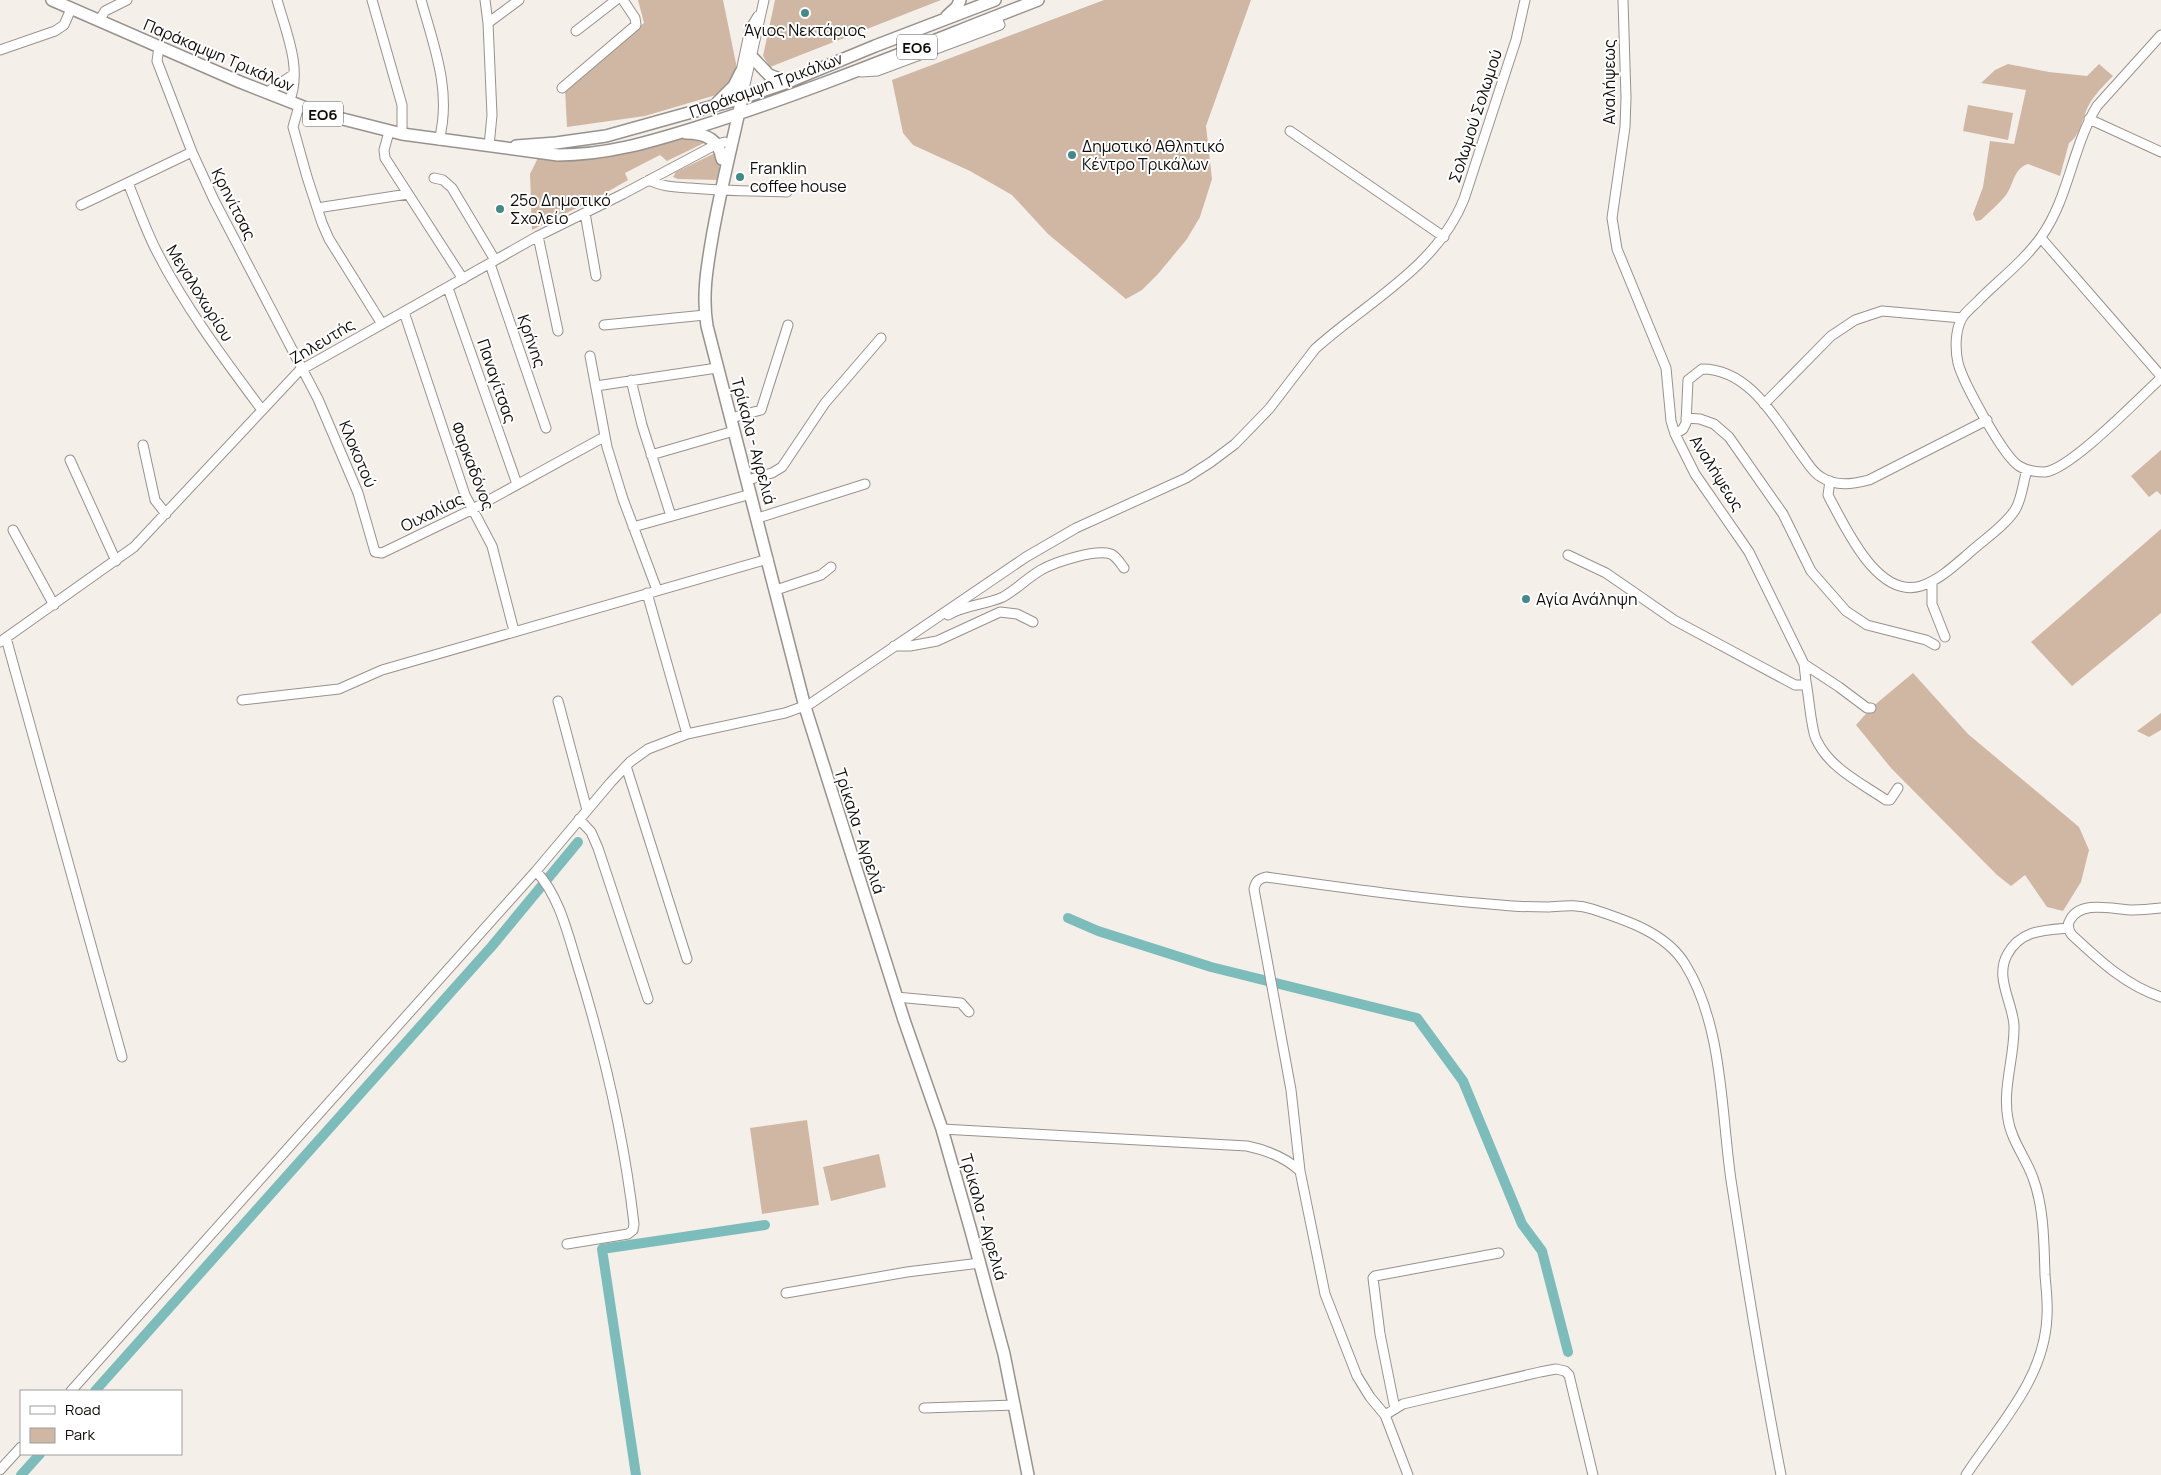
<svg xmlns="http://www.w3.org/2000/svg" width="2161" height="1475" viewBox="0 0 2161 1475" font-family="Manrope,sans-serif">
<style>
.green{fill:#d0b7a3}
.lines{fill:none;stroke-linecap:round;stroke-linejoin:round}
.canal{stroke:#7cbdbc;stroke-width:10}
.minor-casing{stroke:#98928e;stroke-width:11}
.major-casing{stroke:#98928e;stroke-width:14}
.minor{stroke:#fff;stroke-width:9}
.major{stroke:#fff;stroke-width:11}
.poi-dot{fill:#428a89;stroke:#fff;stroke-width:2}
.labels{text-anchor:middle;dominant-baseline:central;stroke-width:4;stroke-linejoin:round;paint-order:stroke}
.shield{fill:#fff;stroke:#565554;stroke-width:1}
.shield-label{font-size:15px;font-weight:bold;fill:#0d0c0a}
.poi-label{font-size:16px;fill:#0d0c0a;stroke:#fff;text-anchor:start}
.street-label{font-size:16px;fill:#0d0c0a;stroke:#fff}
</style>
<rect width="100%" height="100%" fill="#f5efea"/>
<path class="green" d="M638,0h85l15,73 -15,19 -7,3 -71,21 -78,11 -2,-38 79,-66z
M775,0h166l-171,67 -7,-11z
M1104,0h147l-45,126 6,53 -12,38 -13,22 -29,35 -16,16 -16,9 -78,-65 -36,-39 -42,-24 -57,-26 -10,-12 -11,-53z
M2008,64l41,8 38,4 12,-12 14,12c-8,8 -17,17 -23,27 -8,13 -8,31 -21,40l-9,33 -32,-12c-15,5 -14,20 -22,31 -7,9 -17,17 -25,25l-5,1 -3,-7 10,-27 7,-46 24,3 12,-54 -45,-7 14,-13z
M1968,105l45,8 -5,27 -45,-9z
M690,134l16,8 -39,19 -7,-6 -35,18 3,7 -33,19 -63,31 -2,-56 8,-16z
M715,153l5,8 -2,19 -40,-1 -5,-2 3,-5z
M2161,450v45l-4,-4 -8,6 -18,-21z
M2161,529v84l-89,73 -41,-44z
M1913,673l55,61 111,93 10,23 -8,32 -18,29 -16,-4 -22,-32 -14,11 -14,-11 -106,-107 -35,-43 15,-17z
M2161,713v17l-12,7 -12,-6z
M807,1120l12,85 -57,9 -12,-86z
M879,1154l7,33 -55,14 -8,-34z"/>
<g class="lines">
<path class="canal" d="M1068,918l30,13 113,36 206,51 46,63 59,143 20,27 26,101
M95,1391l397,-445 86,-104
M21,1475l19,-21
M636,1475l-34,-226 163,-24"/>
<defs>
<path id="minor" d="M277,0c9,32 26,70 12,102
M372,0l30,105v29
M421,0c13,46 31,92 18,140
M485,0l3,23 4,92 -3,31
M99,21l6,-10 22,-11
M488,23l31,-23
M576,31l40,-31
M2161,35l-64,71c-25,41 -28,92 -56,131 -16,23 -41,42 -61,62 -5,6 -14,12 -18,19 -7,13 -7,31 -4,45 5,19 45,93 61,103 8,5 17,6 26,6 26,-3 94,-74 116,-94
M159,47l-2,14 35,91 22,48 104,199 40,94 17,59 7,1 89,-43 133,-73
M0,50l55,-19 9,-6 7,-16
M861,72l16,-1 123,-46 -4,-9
M562,88l74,-63 -1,-7 -12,-18
M266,93l28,-19
M742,98l22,-98
M735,100l15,-71 8,-13
M299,106l-6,21 14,50 15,46 7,16 53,85
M2089,119l72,33
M1290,131l154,106
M389,132l-5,18 1,8 78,121
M434,178l9,2 9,8 43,72
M649,180c13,7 27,7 41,8 33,3 65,3 97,4
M128,183c9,22 17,45 28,67 29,57 68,109 106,160
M81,205l111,-53
M317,208l91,-14
M585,213l11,63
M538,236l20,95
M2041,238l120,138
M490,264l56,164
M448,288l69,196
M404,312l61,183 27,51 22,85
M604,325l101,-10
M590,356l17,91 16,52 34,91
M631,380l11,45 29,91
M596,386l121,-18
M1764,404l67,-68 24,-16 27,-9 80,7
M731,418l30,-8 27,-85
M1686,418l14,1 14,5 15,13 54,77 28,57 35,40 21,14 59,15 9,5
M1675,434l8,-5 3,-6 2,-43 14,-11c48,0 74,51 99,85 6,8 12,19 20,23 15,10 32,7 48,3l118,-60
M143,445l12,55 11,14
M651,455l83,-24
M70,460l46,101
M748,480l24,-7 10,-6 43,-64 56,-65
M1830,481l-2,14 3,6c16,29 47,98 90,85 18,-6 33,-20 47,-32 15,-14 36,-27 47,-44 7,-11 8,-28 12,-40
M758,518l107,-34
M633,527l118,-33
M13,530l41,75
M1568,555l38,18 68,47 121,65h7l4,-3 -2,-18 -55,-112 -54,-78 -20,-40 -4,-13 -5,-53 -49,-119 -5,-31 13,-91 1,-29 -3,-98
M1932,581v23l13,33
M776,590l45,-15 10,-8
M647,593l40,141
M948,615c17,-10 37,-10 55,-18 13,-7 24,-19 38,-27 14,-8 54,-21 70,-16 6,3 9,9 13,14
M6,638l116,419
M0,642l134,-95 165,-176 239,-135 85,-42 94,-50 8,-2
M894,646h16l27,-5 63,-29 17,2 16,8
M1804,664l35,23 28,21h4
M1806,682c3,14 5,47 10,57 13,29 45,44 70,61h4l8,-12
M242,700l97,-11 43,-19 386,-111
M558,701l29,109
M626,766l61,193
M579,819l12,13 7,16 50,151
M536,871c24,26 32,64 42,96 26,84 46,170 56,257l-1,6 -5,4 -61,10
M2161,908c-9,1 -18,2 -28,2 -18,0 -52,-11 -63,10 -3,5 -2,10 2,15 27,25 53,50 89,62
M896,997l65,6 8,9
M942,1129l305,17c19,4 38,11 53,25
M786,1293l121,-21 73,-9
M71,1391l465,-520 75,-89 19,-20 18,-13 39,-15 98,-21 25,-9 216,-147 50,-29 110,-50 25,-16 24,-18 34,-35 46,-60c52,-47 122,-82 149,-150l52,-159 9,-40
M924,1408l91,-3
M1395,1409l-15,-75 -7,-56 2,-2 124,-23
M1385,1415l23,60
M0,1470l21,-23
M1593,1475l-24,-100 -4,-4 -9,-2 -16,3 -137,32 -18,11 -15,-18 -13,-21 -32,-82 -25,-123 -9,-81 -37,-201c2,-8 4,-10 12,-12 78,11 156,22 235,28 16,2 32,2 48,2 15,-1 28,-3 43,2 34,11 74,24 93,55 38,61 36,147 46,216 15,99 31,197 50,295
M1966,1475c32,-49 79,-96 81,-159 1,-13 -1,-28 -2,-41 -1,-32 -1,-68 -12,-97 -7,-20 -22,-38 -25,-59 -6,-31 7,-63 6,-94 -2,-24 -19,-47 -7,-70 13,-25 37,-25 61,-27"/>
<path id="major" d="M52,0l188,82 79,31 83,21 156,21c48,0 92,-13 137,-27 117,-37 229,-84 343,-128
M947,16l10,-9 3,-7
M751,56l18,19 19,7
M742,98c-10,47 -22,93 -30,140 -5,29 -10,58 -5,88l98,381 99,313 38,109 29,102 33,123 24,121
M717,103l17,-17 7,-14
M686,133c19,0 33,6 36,26
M516,146l40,-3 50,-7 136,-38 46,-16 87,-36 120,-46"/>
</defs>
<use href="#minor" class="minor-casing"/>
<use href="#major" class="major-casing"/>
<use href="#minor" class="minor"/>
<use href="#major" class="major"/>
</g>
<g class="poi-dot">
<circle cx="805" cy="13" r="5"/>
<circle cx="1072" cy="155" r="5"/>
<circle cx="740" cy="177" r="5"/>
<circle cx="500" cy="209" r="5"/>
<circle cx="1526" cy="599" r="5"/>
</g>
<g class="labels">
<g class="shield">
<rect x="897" y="34.5" width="40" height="25" rx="4"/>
<rect x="303" y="101.5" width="40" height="25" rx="4"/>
</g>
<g class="shield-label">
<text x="917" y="47">ΕΟ6</text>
<text x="323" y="114">ΕΟ6</text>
</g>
<g class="poi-label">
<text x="805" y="30" text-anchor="middle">Άγιος Νεκτάριος</text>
<text x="1082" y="146">Δημοτικό Αθλητικό<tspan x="1082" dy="18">Κέντρο Τρικάλων</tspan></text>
<text x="750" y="168">Franklin<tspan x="750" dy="18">coffee house</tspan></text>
<text x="510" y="200">25ο Δημοτικό<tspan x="510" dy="18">Σχολείο</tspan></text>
<text x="1536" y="599">Αγία Ανάληψη</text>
</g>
<g class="street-label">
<text transform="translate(219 55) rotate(23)">Παράκαμψη Τρικάλων</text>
<text transform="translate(1609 82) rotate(-90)">Αναλήψεως</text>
<text transform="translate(766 85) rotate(-20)">Παράκαμψη Τρικάλων</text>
<text transform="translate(1475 116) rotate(-72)">Σολωμού Σολωμού</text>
<text transform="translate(234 204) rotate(63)">Κρηνίτσας</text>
<text transform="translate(200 293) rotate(58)">Μεγαλοχωρίου</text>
<text transform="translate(322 341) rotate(-31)">Ζηλευτής</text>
<text transform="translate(532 341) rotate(71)">Κρήνης</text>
<text transform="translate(497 381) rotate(71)">Παναγίτσας</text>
<text transform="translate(754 441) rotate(75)">Τρίκαλα - Αγρελιά</text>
<text transform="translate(358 454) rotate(67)">Κλοκοτού</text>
<text transform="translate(473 466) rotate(69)">Φαρκαδόνος</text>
<text transform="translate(1717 473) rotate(58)">Αναλήψεως</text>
<text transform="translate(432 512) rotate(-26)">Οιχαλίας</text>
<text transform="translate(860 831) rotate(72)">Τρίκαλα - Αγρελιά</text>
<text transform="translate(984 1217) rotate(74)">Τρίκαλα - Αγρελιά</text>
</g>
</g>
<rect x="20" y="1390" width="162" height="65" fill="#ffffff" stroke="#9e9e9d"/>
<rect x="30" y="1406" width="25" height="8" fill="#ffffff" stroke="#9e9e9d"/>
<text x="65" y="1415" font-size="15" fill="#0d0c0a">Road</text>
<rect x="30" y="1428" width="25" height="15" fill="#d0b7a3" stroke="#9e9e9d"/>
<text x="65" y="1440" font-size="15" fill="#0d0c0a">Park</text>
</svg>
